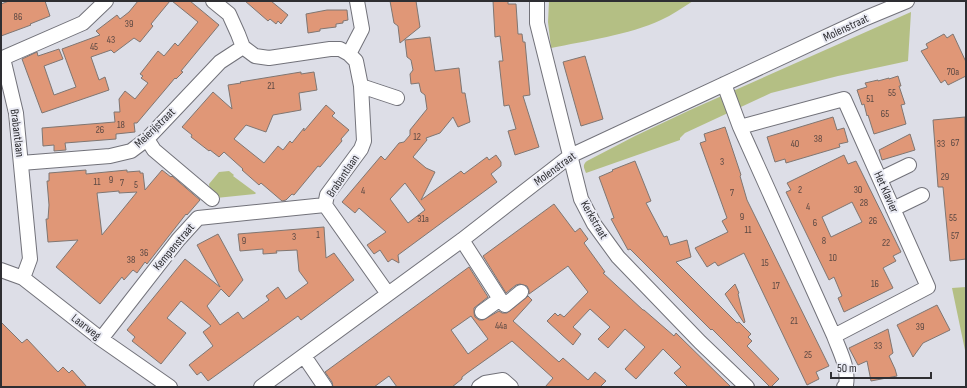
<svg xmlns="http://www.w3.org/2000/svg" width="967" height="388" viewBox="0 0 967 388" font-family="'Sofia Sans Condensed',sans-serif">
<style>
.green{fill:#b4bf84}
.building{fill:#e09777;stroke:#7f7672;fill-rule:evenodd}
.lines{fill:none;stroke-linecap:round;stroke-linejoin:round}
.minor-casing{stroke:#72727a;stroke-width:16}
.minor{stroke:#fff;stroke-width:14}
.labels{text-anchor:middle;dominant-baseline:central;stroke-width:4;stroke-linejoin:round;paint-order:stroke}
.number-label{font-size:10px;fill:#5a4843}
.street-label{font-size:12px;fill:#2e2e32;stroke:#eaebf4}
</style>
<rect width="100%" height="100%" fill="#dddee7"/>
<path class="green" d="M549,1h144c-11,7 -21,14 -32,19 -32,15 -76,21 -110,28l-3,-26z
M911,12l-3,49 -70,15 -67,17 -86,40 -5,5v2l-94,33c-2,-5 -4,-8 1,-12l48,-25 55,-26z
M229,171l5,4 -1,1 23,17 -1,1 -39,4 -6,-6 -1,-8 10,-12z
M966,287v68l-14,-67z"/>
<path class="building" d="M9,1h36l5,15 -20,8 1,1 -30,11v-32z
M138,1h32l-19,23 2,2 -13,16 -6,-4 -20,15 -3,-3 -20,7 8,23 6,-3 4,13 -67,23 -20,-54 15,-7 1,4 21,-7 4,10 -19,7 10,29 22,-8 -14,-38 38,-14 -4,-4 21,-16 3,4 9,-7z
M172,1h18l29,24 -38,46 2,1 -7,7 -1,-1 -38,45h-3l1,9 -19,2v5l-51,4 1,7 -12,1v-6l-11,1 -1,-18 73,-6 -1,-10h6l-1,-13 6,-8 10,8 13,-16 -7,-5 2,-2 -3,-2 18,-23 6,5 11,-13 3,3 20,-24z
M245,1h26l17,14 -7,9 -3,-3 -2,3 -6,-5 -2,2z
M390,1h26l4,26 -20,16 -2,-17 -4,-3z
M493,1h15v3h8l2,30h4l1,8h2l5,53 -7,1 16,51 -24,8 -7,-24 8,-2 -7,-24 -5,1 -5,-45h4l-3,-25 -5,1z
M327,10h20l1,10 -5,1v2l-7,1v3l-16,2v2l-12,2 -2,-19z
M944,34l3,4 6,-4 13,28v14l-18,9 -3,-5 -4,3 -20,-32 7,-3 -2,-4z
M430,37l5,34 24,-3 3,25h3l5,29 -12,5 -5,-10 -13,16 -14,5 1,2 -14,17 13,11 9,4 -14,28 40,-29 3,3 23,-17 2,3 7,-5 5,7v4l-10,8 6,8 -99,73 1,8 -7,-4 -4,3 -8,-12 -6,4 -7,-9 19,-13 -27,-24 -4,5 -13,-11 39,-46 4,4 14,-17 5,-1 6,-7v-5l17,-21 -2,-14 -4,-3 -2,-9 -8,1 -1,-10 3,-4 -2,-10 -4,-3 -2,-17zM405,183l20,27 -17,13 -18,-24z
M585,56l18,63 -22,7 -18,-64z
M301,72v2l13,-2 3,18 -18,3 2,17 -28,5 -7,17 -20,-7 -12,14 30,24 14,-17 5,4 7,-9 2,2 12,-15v3l22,-26 9,8 -3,3 17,14 -8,9 1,2 -22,26 -2,-1 -24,29 -2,-1 -6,6 -4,1 -21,-18 -2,2 -17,-15 1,-1 -19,-17 -5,5 -9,-7 -1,1 -18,-14 1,-2 -10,-8 31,-35 19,17 -4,-24 13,-2 -1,-1z
M898,76l3,10h-2l6,18 -4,1 5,19 -32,10 -6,-19 -1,1 -3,-12 -2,1 -5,-15 10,-3 -2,-4 13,-3v1l11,-3v1z
M833,117l4,13 7,-2 4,14 -9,2 1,3 -54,16 -1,-4 -10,3 -8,-25z
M965,117l1,142 -16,2 -7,-74h-5l-5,-67z
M725,127l16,48 -1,1 7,24 82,166 -13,6 3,7 -12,6 -63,-132 -26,13 -3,-4 -8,5 -12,-19 33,-16 -6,-11 5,-3 -27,-75 6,-2 -2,-7z
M910,134l5,16 -33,10 -3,-10z
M844,155l4,9 8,-3 45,91 -8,4 3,5 -13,7 10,20 -49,24 -6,-14 4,-2 -8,-19 -5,3 -43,-88 5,-2 -4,-7zM852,202l10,20 -31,15 -9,-20z
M635,161l16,40 -5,2 18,34 3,-1 3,9 17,-5 4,17 -15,5 61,61 2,-1 12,12 -3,3 4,4 -5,5 32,33 -8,8h-1l-58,-58 -1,1 -81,-81 -2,1 -17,-31 3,-1 -15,-41 14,-6 -1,-1z
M86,170v4l41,-4v2l13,-1v2h3l2,17 17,-20 9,7 1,-1 28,24 -13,15 -1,-1 -39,50 -2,-2 -8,11 -4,-3 -9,10 -2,-3 -22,27 -44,-37 22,-27 -30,2 -2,-23h2l1,-14 -2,-24h2v-8zM119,191v2l18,-1 -35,43 -5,-42z
M554,204l21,28 5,-4 8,11 -4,4 21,29 -2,1 40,37h1l30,26 2,-3 55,54h-43l-14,-14 7,-6 -18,-18 -27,30 -11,-10 20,-22 -20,-18 -17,19 -10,-9 12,-12 -20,-18 -17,18 8,7 -8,11 -26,-24 8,-8 3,3 2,-2 4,3 24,-25 -20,-26 -39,28v-4l-2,-4 -7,-2 -4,1 -10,8 -23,-37z
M324,227l2,31 8,-5 20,27 -53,40 -3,-4 -90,65 -7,-9 -4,3 -8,-10 24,-19 -10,-14 8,-6 -30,-25 -14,17 19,15 -25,31 -29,-23 3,-4 -8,-7 58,-71 35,28 -23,-42 21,-11 25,46 -14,17 -8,-8 -14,17 13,19 18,-13 5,7 26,-19 -3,-4 12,-9 8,12 22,-16 -9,-12 -2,-21 -21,1 1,2 -14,1v-5l-23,2 -2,-17z
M469,267l19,30 -14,11v5l1,4 4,3h4l16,-9 3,2h5l21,-17 4,4 -19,21 46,41 4,-4 25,22 7,-8 11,9 -6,6h-55l8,-9 -41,-37 -45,32 -5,4v2l-10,8h-55l-8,-11 -15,11h-41l-1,-5 -7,-10zM471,316l17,23 -20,15 -17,-24z
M735,284l4,9 -1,1 7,28 -1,1 -19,-29z
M937,305l13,25 -27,13 -10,14 -16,-32z
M1,322l21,21 5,-4 31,33 5,-5 6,6 3,-3 15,17h-86z
M888,329l5,24 -4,3 6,13 2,7 -26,5 -4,-20 -9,4 -9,-17z"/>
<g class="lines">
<defs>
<path id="minor" d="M213,1l16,13 9,20 5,13 12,9 14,2 61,-9h10l9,5 7,7 5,25 3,55 -3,8 -34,46 -2,10 63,89
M537,1v22l44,176 13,25 24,33 82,85 47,45
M349,54l13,-25 -5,-28
M724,84l16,43 94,209c6,16 15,32 12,49l-2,2
M361,86l36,12
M740,127l104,-28 84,188 -94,49
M147,139l7,11 58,49
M21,163l89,-7 21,-5 16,-12 73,-77 23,-15
M880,179l29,-14
M893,209l29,-14
M462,240l38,59
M1,270l22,8 78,61 69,48
M23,278l7,-19 -14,-146 -13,-55 80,-35 23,-22
M482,312l18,-13 5,6 16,-13
M101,339l77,-99 20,-22 127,-13
M304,356l21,31
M261,387l201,-147 108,-84 296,-138 41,-17
M479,387l6,-4 18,-3 8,7"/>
</defs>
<use href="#minor" class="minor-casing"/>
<use href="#minor" class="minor"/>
</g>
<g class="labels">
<g class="number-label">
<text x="18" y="17">86</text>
<text x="129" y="24">39</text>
<text x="111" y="40">43</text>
<text x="94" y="47">45</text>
<text x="953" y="72">70a</text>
<text x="271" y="86">21</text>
<text x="892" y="93">55</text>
<text x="870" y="99">51</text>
<text x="885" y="114">65</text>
<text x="121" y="125">18</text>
<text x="100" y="130">26</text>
<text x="417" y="137">12</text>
<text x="818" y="139">38</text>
<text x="955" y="143">67</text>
<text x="795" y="144">40</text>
<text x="941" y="144">33</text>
<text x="722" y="162">3</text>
<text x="945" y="177">29</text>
<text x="111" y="180">9</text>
<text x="97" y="182">11</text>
<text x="122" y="183">7</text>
<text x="136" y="185">5</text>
<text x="800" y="190">2</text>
<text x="858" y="190">30</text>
<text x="363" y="191">4</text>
<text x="732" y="193">7</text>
<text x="864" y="203">28</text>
<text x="808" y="207">4</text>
<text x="742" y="217">9</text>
<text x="953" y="218">55</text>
<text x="423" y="219">31a</text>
<text x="873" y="221">26</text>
<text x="815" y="223">6</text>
<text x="748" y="230">11</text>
<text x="318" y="235">1</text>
<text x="955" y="236">57</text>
<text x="294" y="237">3</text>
<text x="244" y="241">9</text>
<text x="824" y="241">8</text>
<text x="886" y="243">22</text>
<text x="144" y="253">36</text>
<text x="833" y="258">10</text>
<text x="131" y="260">38</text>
<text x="765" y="263">15</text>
<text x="875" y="284">16</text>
<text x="776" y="286">17</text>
<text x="794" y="321">21</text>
<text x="501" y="326">44a</text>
<text x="920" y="327">39</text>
<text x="878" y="346">33</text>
<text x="808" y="355">25</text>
</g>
<g class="street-label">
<text transform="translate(846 28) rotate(-25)">Molenstraat</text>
<text transform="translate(155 128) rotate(-44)">Meierijstraat</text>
<text transform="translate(17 133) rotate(83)">Brabantlaan</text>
<text transform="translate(555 169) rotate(-36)">Molenstraat</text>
<text transform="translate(343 176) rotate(-56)">Brabantlaan</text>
<text transform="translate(886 192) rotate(66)">Het Klavier</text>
<text transform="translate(594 220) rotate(60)">Kerkstraat</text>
<text transform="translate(174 247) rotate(-50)">Kempenstraat</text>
<text transform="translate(86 327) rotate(38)">Laarweg</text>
</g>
</g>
<rect width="967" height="388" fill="none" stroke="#2e2e32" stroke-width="4"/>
<path d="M831 372v6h100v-6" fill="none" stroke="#2e2e32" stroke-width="2"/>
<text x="837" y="372" font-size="12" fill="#2e2e32" stroke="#eaebf4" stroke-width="3" paint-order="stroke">50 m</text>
</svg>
